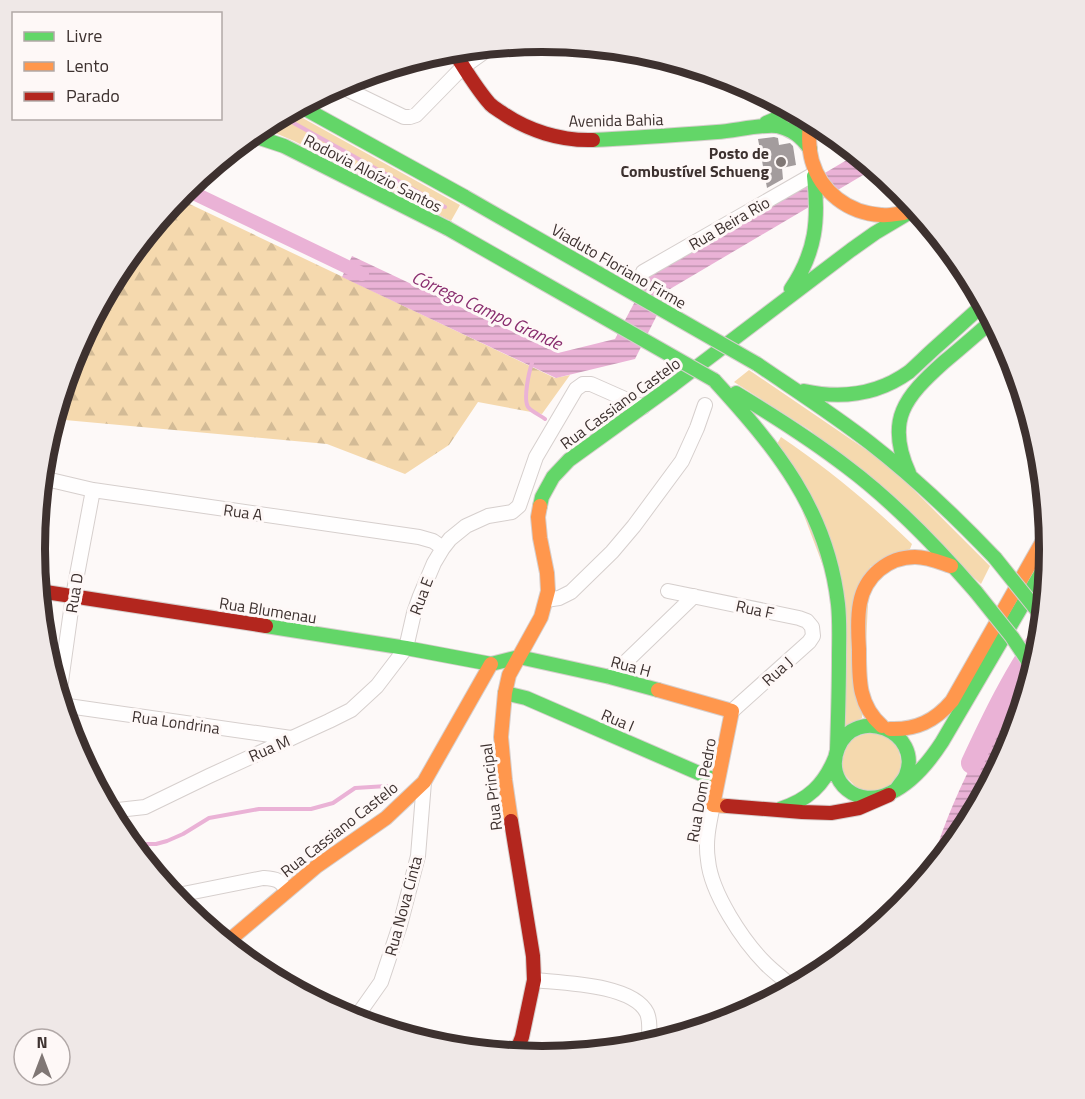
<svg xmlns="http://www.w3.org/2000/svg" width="1085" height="1099" viewBox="0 0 1085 1099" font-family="'Titillium Web',sans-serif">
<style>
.grass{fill:#f5d9ae}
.forest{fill:url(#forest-firs)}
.water{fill:url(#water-rules)}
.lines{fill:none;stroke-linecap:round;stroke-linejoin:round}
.stream{stroke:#eab2d6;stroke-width:4}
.canal{stroke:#eab2d6;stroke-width:14}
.river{stroke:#eab2d6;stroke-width:22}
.building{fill:#a39c9d}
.street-casing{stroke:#d6cfcd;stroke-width:16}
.fast-casing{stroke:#d6cfcd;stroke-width:16}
.slow-casing{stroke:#d6cfcd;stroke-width:16}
.jam-casing{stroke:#d6cfcd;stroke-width:16}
.street{stroke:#fffefe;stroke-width:14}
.fast{stroke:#63d668;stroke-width:14}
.slow{stroke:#ff974d;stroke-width:14}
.jam{stroke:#b3261e;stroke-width:14}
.fast-bridge-casing{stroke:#d6cfcd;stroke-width:16;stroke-linecap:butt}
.fast-bridge{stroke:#63d668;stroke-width:14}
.poi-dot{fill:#807775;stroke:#fef8f7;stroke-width:2}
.labels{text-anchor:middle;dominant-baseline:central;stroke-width:6;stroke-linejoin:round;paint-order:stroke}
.street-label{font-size:16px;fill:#3d312f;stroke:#fef8f7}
.poi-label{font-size:16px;font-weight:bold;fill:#3d312f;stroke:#fef8f7;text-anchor:end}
.water-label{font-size:18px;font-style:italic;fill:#892e6f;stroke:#fef8f7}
.rim{fill:none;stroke:#3d312f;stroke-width:8}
</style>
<defs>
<pattern id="forest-firs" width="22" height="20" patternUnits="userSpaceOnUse" patternTransform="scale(1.5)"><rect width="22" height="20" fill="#f5d9ae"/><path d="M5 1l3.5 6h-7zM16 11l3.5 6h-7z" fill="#d3bb96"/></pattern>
<pattern id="water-rules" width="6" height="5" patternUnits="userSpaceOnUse" patternTransform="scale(1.5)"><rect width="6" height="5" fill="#eab2d6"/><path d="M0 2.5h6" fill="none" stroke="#bf91ae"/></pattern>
</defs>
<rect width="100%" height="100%" fill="#fdf9f8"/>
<path class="grass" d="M290,111l170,94 -9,16 -157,-80 -33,-14z
M749,370l141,96 100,100 -9,18 -170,-153 -77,-49z
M781,437c47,32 90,67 131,107l-2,5 -40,18 -8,151 -17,9v-103l-68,-180z
M874,730l23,13 6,26 -17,21 -26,1c-23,-24 -22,-19 -11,-51z"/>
<path class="forest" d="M177,198l378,180 15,-3 -28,39 -64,-12 -29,43 -44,29 -78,-30 -273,-25 19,-64 47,-88z"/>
<path class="water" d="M857,154l18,14 -205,121 -35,70 -79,19 -214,-101 10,-21 206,97 57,-14 33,-62z
M1042,637l-1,12 -22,72 -35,69 -14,32 -5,10 -36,43c12,-48 33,-93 56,-137 17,-35 35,-69 57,-101z"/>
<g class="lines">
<path class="stream" d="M281,116l164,91
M532,363c-3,9 -9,36 -4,44 4,5 12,8 17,12
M131,844h25l11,-3 16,-7 26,-16 50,-9h52l22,-6 22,-15 32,-2"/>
<path class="canal" d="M185,189l177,85"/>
<path class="river" d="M972,763c20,-43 42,-89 70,-128"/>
</g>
<path class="building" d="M774,137l4,1 1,7 11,-2 3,3 3,19 -14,3 1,11 -16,9 -9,-49z"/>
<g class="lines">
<defs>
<path id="street" d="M341,84l3,4 60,29h6l6,-2 47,-48 28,-20
M643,272l171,-98
M42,478l51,12 326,47 14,4 10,7
M668,591l131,27 8,3 5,6 1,9 -4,6 -77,69
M546,600l13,-2 12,-6 41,-40 22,-26 48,-65 15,-33 8,-23
M610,677l84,-81
M59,696l14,-100 20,-106
M61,705l230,33
M713,805c-4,19 -8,37 -5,55 3,33 35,81 58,104 9,9 19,16 28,24
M109,811l36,-4 64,-31 120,-55 22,-11 26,-24 29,-38 8,-35 6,-17 14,-33 9,-15 7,-9 16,-13 22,-10 24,-4 7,-6 17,-49 40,-68 7,-5h8l52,23
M173,896l90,-18c13,1 17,1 24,13
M534,980c28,3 99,4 113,33 4,10 2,22 1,33
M356,1021l6,-12 19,-27 19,-57 18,-69 6,-74"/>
<path id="fast" d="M300,106l165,91
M766,123l28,-12
M251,135l33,11 163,82
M593,140c42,-2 83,-5 124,-8 17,-1 45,-8 60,-6 14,3 25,11 33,23
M791,289c25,-37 28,-69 23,-113
M757,364c38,26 77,51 113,79 45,35 86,74 125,115
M714,380c62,68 113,129 124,224 2,18 1,36 1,54 0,31 -1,62 -2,92
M804,391c37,8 73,4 105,-19 9,-8 18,-17 27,-25 16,-14 32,-29 48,-43
M736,393c38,23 76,47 111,74 48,36 90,80 129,125
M909,473c-24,-53 -4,-76 35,-111 17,-14 33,-28 49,-42
M540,506l2,-9 11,-20 16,-17 104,-75 178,-135 24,-17 42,-25
M266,626l140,22 85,16 28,-7 91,20 48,13
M505,693l21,5 191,83
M896,790c3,-5 8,-10 10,-15 17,-43 -50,-71 -68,-27 -14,35 21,61 52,45 22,-10 39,-31 52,-51l108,-184
M780,809c28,-9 44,-24 55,-51"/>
<path id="slow" d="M810,119c-1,14 -2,28 2,42 9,31 36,52 69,54 7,1 15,-1 23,-2
M658,690l74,21 -19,94 14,1
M882,726c-24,-21 -23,-47 -23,-77 -1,-15 -2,-31 1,-46 5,-27 28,-46 55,-46 13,0 24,5 36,9
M890,729c26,1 45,-8 62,-28l97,-171
M511,821l-6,-41 -4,-43 4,-44 4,-18 32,-58 7,-26 -1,-18 -7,-35 -2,-21 2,-11
M226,943l91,-77 69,-48 38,-36 67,-118"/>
<path id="jam" d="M453,50c11,18 23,38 37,54 3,3 8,6 11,8 27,19 60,29 92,28
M39,591l227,35
M727,806l75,6 29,1 28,-5 30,-13
M511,821l22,135 1,24 -12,57 -7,18"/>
</defs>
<use href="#street" class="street-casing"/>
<use href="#fast" class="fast-casing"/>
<use href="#slow" class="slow-casing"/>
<use href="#jam" class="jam-casing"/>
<use href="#street" class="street"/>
<use href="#fast" class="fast"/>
<use href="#slow" class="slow"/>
<use href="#jam" class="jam"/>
<defs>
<path id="fast-bridge" d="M465,197l292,167
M447,228l267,152
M995,558l49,61
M976,592l36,45 22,33"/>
</defs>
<use href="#fast-bridge" class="fast-bridge-casing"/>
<use href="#fast-bridge" class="fast-bridge"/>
</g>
<circle class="poi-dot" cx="781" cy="162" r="6"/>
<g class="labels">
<g class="street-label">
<text transform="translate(616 120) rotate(-1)">Avenida Bahia</text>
<text transform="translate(373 173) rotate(27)">Rodovia Aloízio Santos</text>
<text transform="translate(729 223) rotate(-30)">Rua Beira Rio</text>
<text transform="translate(619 266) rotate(30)">Viaduto Floriano Firme</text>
<text transform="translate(620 403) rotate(-36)">Rua Cassiano Castelo</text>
<text transform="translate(243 512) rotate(8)">Rua A</text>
<text transform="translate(74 593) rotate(-81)">Rua D</text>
<text transform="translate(421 596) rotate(-69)">Rua E</text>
<text transform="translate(755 609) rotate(12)">Rua F</text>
<text transform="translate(268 610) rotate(9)">Rua Blumenau</text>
<text transform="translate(631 666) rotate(15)">Rua H</text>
<text transform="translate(777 671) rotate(-42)">Rua J</text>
<text transform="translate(618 720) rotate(23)">Rua I</text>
<text transform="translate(176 722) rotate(8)">Rua Londrina</text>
<text transform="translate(269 748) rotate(-24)">Rua M</text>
<text transform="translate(491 787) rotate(-97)">Rua Principal</text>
<text transform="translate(701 790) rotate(-80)">Rua Dom Pedro</text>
<text transform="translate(339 829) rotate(-38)">Rua Cassiano Castelo</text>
<text transform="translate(403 906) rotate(-75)">Rua Nova Cinta</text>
</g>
<g class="poi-label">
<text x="769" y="153">Posto de<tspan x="769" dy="18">Combustível Schueng</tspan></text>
</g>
<g class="water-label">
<text transform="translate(487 310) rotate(25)">Córrego Campo Grande</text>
</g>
</g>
<path d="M0 0H1085V1099H0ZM45 549a497 497 0 1 1 994 0a497 497 0 1 1-994 0Z" fill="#efe8e7" fill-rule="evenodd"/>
<path class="rim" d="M45 549a497 497 0 1 1 994 0a497 497 0 1 1-994 0Z"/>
<rect x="12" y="12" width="210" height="108" fill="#fef8f7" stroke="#b1a8a7" stroke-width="1.5"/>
<rect x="24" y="32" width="30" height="9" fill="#63d668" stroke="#b1a8a7" stroke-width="1.5"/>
<text x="66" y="42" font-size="18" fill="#3d312f">Livre</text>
<rect x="24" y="62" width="30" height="9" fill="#ff974d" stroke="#b1a8a7" stroke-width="1.5"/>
<text x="66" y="72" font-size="18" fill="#3d312f">Lento</text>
<rect x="24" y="92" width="30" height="9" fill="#b3261e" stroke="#b1a8a7" stroke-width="1.5"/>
<text x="66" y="102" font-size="18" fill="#3d312f">Parado</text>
<g transform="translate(42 1057)"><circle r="28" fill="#fef8f7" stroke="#b1a8a7" stroke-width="1.5"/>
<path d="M0-4.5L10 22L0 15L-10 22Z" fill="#807775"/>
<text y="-9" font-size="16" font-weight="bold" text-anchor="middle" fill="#3d312f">N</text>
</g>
</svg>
